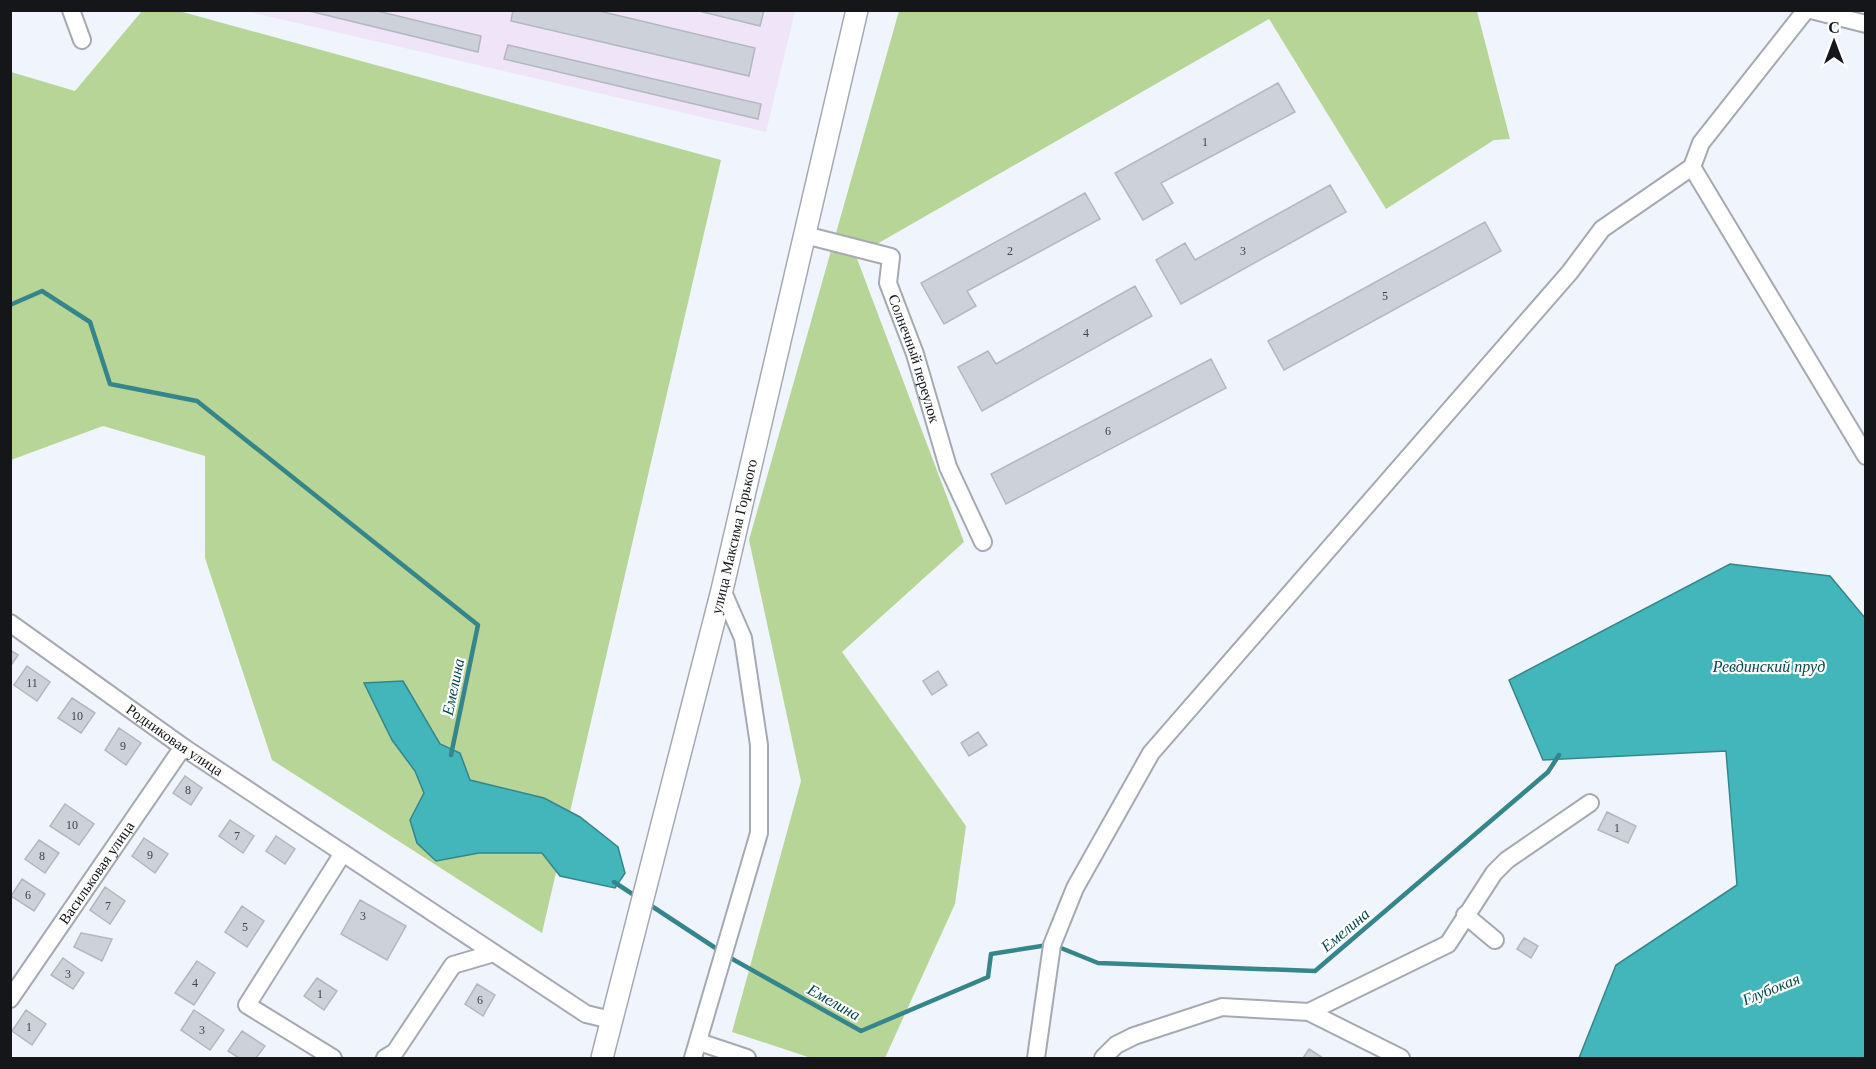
<svg xmlns="http://www.w3.org/2000/svg" width="1876" height="1069" viewBox="0 0 1876 1069" font-family="'Times New Roman',serif">
<style>
.industrial{fill:#f0e4f9}
.green{fill:#b8d598}
.water{fill:#43b6bc;stroke:#35868b;stroke-width:1.5}
.lines{fill:none;stroke-linecap:round;stroke-linejoin:round}
.stream{stroke:#35868b;stroke-width:4.5}
.building{fill:#ccd1da;stroke:#b2b7c0;stroke-width:1.5}
.minor-casing{stroke:#a5a9b2;stroke-width:20}
.major-casing{stroke:#a5a9b2;stroke-width:24}
.minor{stroke:#fff;stroke-width:16}
.major{stroke:#fff;stroke-width:21}
.labels{text-anchor:middle;dominant-baseline:central;stroke-width:4.5;stroke-linejoin:round;paint-order:stroke}
.number-label{font-size:12px;fill:#424549}
.street-label{font-size:15px;fill:#141619;stroke:#fff}
.water-label{font-size:16px;font-style:italic;fill:#00484c;stroke:#fff}
</style>
<rect width="100%" height="100%" fill="#eff4fd"/>
<path class="industrial" d="M245,11h550l-29,121z"/>
<path class="green" d="M142,11h37l542,149 -179,773 -270,-173 -67,-202v-102l-102,-30 -92,34v-388l64,19z
M899,11h578l33,128 -16,1 -108,69 -117,-190 -413,237 108,286 -122,110 124,174 -11,78 -70,154h-74l-79,-26 69,-251 -52,-241z"/>
<path class="water" d="M1730,564l100,12 35,42v440h-286l37,-93 121,-80 -11,-134 -183,9 -34,-80z
M403,681l37,63 20,9 10,27 74,18 36,19 38,30 7,26 -10,15 -55,-12 -18,-23h-63l-43,8 -19,-18 -7,-23 14,-27 -9,-22 -23,-31 -28,-57z"/>
<g class="lines">
<path class="stream" d="M10,305l32,-14 48,31 20,62 87,17 281,224 -27,130
M614,882l23,15
M647,903l73,48
M1056,946l42,17 217,8 233,-199 11,-17
M727,956l134,75 127,-54 3,-23 57,-9"/>
</g>
<path class="building" d="M305,10h68l108,26 -3,16z
M513,10h82l160,38 -6,28 -238,-55z
M695,10h69l-4,16z
M508,45l253,59 -3,15 -254,-60z
M1278,83l17,29 -134,71 12,20 -30,17 -28,-47z
M1330,185l16,27 -165,92 -25,-44 29,-17 10,17z
M1085,193l15,26 -133,72 9,15 -32,18 -23,-41z
M1485,222l16,29 -217,119 -16,-29z
M1135,286l17,30 -170,95 -24,-44 30,-16 8,13z
M1211,359l15,29 -220,116 -15,-30z
M10,650l8,5 -8,12z
M27,666l23,16 -13,19 -23,-16z
M938,671l9,14 -15,10 -9,-14z
M72,698l23,15 -14,20 -23,-15z
M119,728l22,15 -15,22 -21,-15z
M978,732l9,13 -18,11 -8,-13z
M185,776l17,12 -11,17 -18,-12z
M65,804l29,20 -15,21 -29,-19z
M1607,812l29,14 -8,17 -30,-13z
M230,820l24,16 -11,17 -24,-17z
M276,836l19,13 -10,15 -19,-13z
M144,838l24,16 -13,19 -23,-17z
M39,840l20,13 -14,20 -20,-14z
M22,879l23,15 -11,17 -23,-15z
M105,887l20,14 -15,23 -20,-14z
M360,900l46,26 -19,34 -46,-26z
M242,906l22,15 -17,26 -22,-15z
M81,933l31,6 -10,22 -28,-14z
M1524,938l14,8 -7,12 -14,-9z
M63,958l21,15 -11,16 -22,-14z
M197,961l18,12 -21,32 -19,-12z
M317,978l20,13 -13,19 -20,-14z
M477,984l18,11 -12,21 -18,-12z
M26,1010l20,14 -14,21 -20,-14z
M194,1010l30,20 -14,20 -29,-20z
M242,1031l23,15 -9,12h-17l-11,-7z
M1309,1049l14,9h-20z"/>
<g class="lines">
<defs>
<g id="minor">
<path d="M71,10l11,30"/>
<path d="M1811,10l55,14"/>
<path d="M1692,167l174,289"/>
<path id="s1" d="M805,235l86,22 -3,26 27,71 33,113 35,75"/>
<path id="s2" d="M10,623l173,124 403,267 25,6"/>
<path d="M1465,915l30,25"/>
<path id="s3" d="M10,999l173,-252"/>
<path d="M1309,1012l92,46"/>
<path d="M699,1042l48,16"/>
<path d="M333,1058l-86,-53 96,-152"/>
<path d="M385,1058l10,-6 58,-87 41,-12"/>
<path d="M693,1058l66,-225v-88l-16,-107 -21,-48"/>
<path d="M1036,1058l16,-113 23,-57 76,-135 419,-481 32,-43 90,-62 9,-24 105,-133"/>
<path d="M1103,1058l13,-13 18,-9 88,-29 87,5 139,-68 46,-71 13,-13 83,-57"/>
</g>
<g id="major">
<path id="s4" d="M602,1058l120,-468 135,-580"/>
</g>
</defs>
<use href="#minor" class="minor-casing"/>
<use href="#major" class="major-casing"/>
<use href="#minor" class="minor"/>
<use href="#major" class="major"/>
</g>
<g class="labels">
<g class="number-label">
<text x="1205" y="142">1</text>
<text x="1010" y="251">2</text>
<text x="1243" y="251">3</text>
<text x="1385" y="296">5</text>
<text x="1086" y="333">4</text>
<text x="1108" y="431">6</text>
<text x="32" y="683">11</text>
<text x="77" y="716">10</text>
<text x="123" y="746">9</text>
<text x="188" y="790">8</text>
<text x="72" y="825">10</text>
<text x="1617" y="828">1</text>
<text x="237" y="836">7</text>
<text x="150" y="855">9</text>
<text x="42" y="856">8</text>
<text x="28" y="895">6</text>
<text x="108" y="906">7</text>
<text x="363" y="916">3</text>
<text x="245" y="927">5</text>
<text x="68" y="974">3</text>
<text x="195" y="983">4</text>
<text x="320" y="994">1</text>
<text x="480" y="1000">6</text>
<text x="29" y="1027">1</text>
<text x="202" y="1030">3</text>
</g>
<g class="street-label">
<text stroke="none"><textPath href="#s1" startOffset="195">Солнечный переулок</textPath></text>
<text stroke="none"><textPath href="#s4" startOffset="538">улица Максима Горького</textPath></text>
<text stroke="none"><textPath href="#s2" startOffset="202">Родниковая улица</textPath></text>
<text stroke="none"><textPath href="#s3" startOffset="153">Васильковая улица</textPath></text>
</g>
<g class="water-label">
<text x="1769" y="666">Ревдинский пруд</text>
<text transform="translate(453 687) rotate(-78)">Емелина</text>
<text transform="translate(1345 930) rotate(-40)">Емелина</text>
<text transform="translate(1771 989) rotate(-22)">Глубокая</text>
<text transform="translate(834 1002) rotate(29)">Емелина</text>
</g>
</g>
<rect width="1876" height="1069" fill="none" stroke="#141619" stroke-width="24"/>
<g transform="translate(1834 42)" stroke="#ffffff" stroke-width="4.5" paint-order="stroke">
<path d="M0-4.5L10 22L0 15L-10 22Z" fill="#141619"/>
<text y="-9" font-size="16" font-weight="bold" text-anchor="middle" fill="#141619">С</text>
</g>
</svg>
